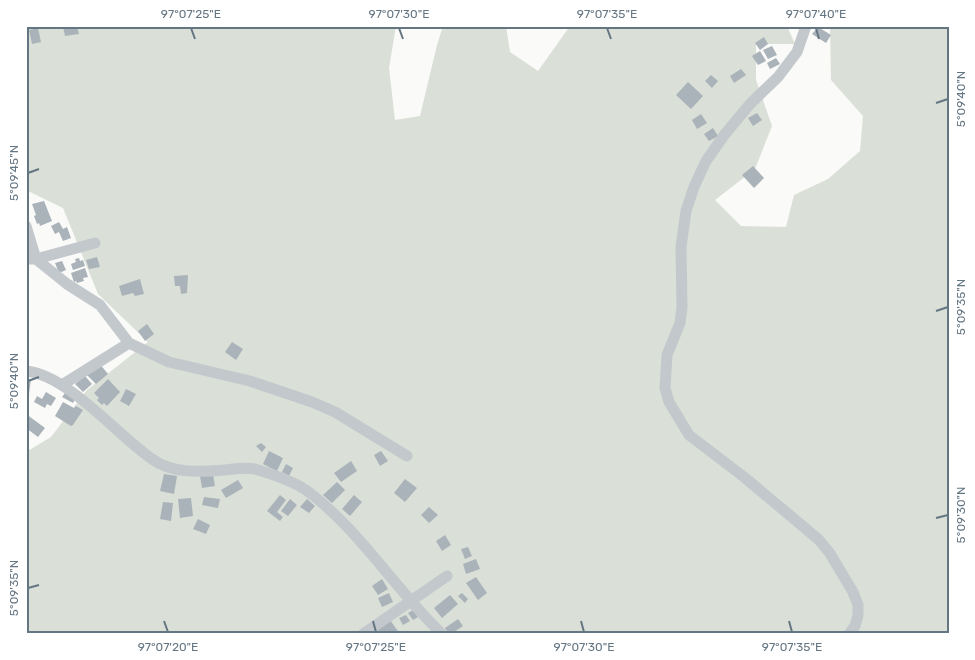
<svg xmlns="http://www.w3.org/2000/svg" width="975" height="660" viewBox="0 0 975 660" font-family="Rubik,sans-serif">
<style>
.green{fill:#dadfd7}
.building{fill:#aab3b9}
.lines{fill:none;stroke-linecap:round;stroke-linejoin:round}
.minor{stroke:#c3c8cc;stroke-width:11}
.ticks{fill:none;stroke:#657683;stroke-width:2}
.neatline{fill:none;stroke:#657683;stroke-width:2}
.ticks-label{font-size:12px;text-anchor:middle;fill:#657683}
</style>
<rect width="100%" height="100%" fill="#fafaf8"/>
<path class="green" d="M26,26h370l-7,42 6,52 25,-4 17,-71 6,-19h63l4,26 28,19 32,-45h217l8,18h-39v36l16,46 -17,43 -40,31 26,26 45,1 8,-32 34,-16 32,-28 3,-35 -32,-36 -1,-54h119v608h-923v-182l25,-15 36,-47 61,-48 -50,-48 -35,-86 -37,-18z"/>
<path class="building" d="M77,26l2,8 -14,2 -2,-9z
M818,27l13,8 -5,8 -14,-9z
M38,28l3,14 -9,2 -3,-14z
M764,37l4,7 -8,6 -5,-7z
M772,46l5,9 -9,4 -5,-9z
M760,51l6,10 -8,4 -6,-9z
M776,58l4,6 -10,5 -3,-6z
M741,69l5,6 -12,8 -4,-7z
M711,75l7,6 -6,7 -7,-7z
M688,82l15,14 -12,13 -15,-14z
M757,113l5,7 -9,6 -5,-8z
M701,114l6,9 -10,6 -5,-9z
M713,128l5,8 -9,5 -5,-7z
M753,166l11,12 -10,10 -12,-13z
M44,201l8,20 -12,5 -1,-3 -2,1 -3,-8 2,-1 -4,-11z
M59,222l4,7 4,-2 4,11 -8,3 -4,-9 -4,2 -4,-8z
M97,257l3,10 -11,2 -3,-9z
M79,258l1,3 3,-1 2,6 -12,4 -2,-6 5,-2 -1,-3z
M62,261l4,9 -7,3 -4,-10z
M85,268l3,9 -5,1 1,3 -7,2 -1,-2 -2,1 -3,-9z
M188,275l-1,18 -6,1 -1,-8h-5l-1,-10z
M140,279l4,15 -9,2 -2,-3 -11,3 -3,-10z
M147,324l7,10 -9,7 -7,-10z
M232,342l11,7 -7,11 -11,-8z
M99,363l9,11 -12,10 -10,-10z
M85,376l7,8 -9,8 -8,-8z
M26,379h5l-2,15h-3z
M108,379l12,13 -13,14 -3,-3 -2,2 -5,-5 2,-2 -5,-5z
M126,389l10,5 -7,12 -9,-5z
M46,392l10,6 -5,8 -4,-2 -2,4 -11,-6 3,-6 5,3z
M65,393l10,6 -2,4 -11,-6z
M63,402l11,6 2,-2 7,4 -10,15 -2,1 -16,-10z
M26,414l19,14 -7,9 -12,-9z
M261,443l5,4 -4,5 -6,-6z
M269,451l14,7 -6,13 -14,-7z
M381,451l7,10 -8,5 -6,-11z
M351,461l6,10 -16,11 -7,-9z
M286,464l7,4 -4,8 -7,-4z
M164,474l13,2 -3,18 -14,-3z
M213,474l2,12 -13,2 -2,-12z
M405,479l12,9 -12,14 -11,-9z
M238,480l5,8 -17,10 -5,-8z
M337,482l8,8 -13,13 -9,-8z
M280,495l6,5 -9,12 6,5 -3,4 -13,-10z
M354,495l8,7 -12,14 -8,-7z
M204,497l16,2 -2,9 -16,-3z
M191,498l2,18 -13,2 -2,-19z
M290,499l7,6 -9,11 -7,-5z
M307,499l8,7 -6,7 -9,-6z
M163,502l10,1 -2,18 -11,-2z
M429,507l9,8 -9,8 -8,-8z
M198,519l12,6 -4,9 -13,-5z
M445,535l6,10 -9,6 -6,-10z
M468,547l4,9 -7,3 -4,-10z
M476,559l4,10 -14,5 -3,-10z
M476,577l11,16 -9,7 -12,-17z
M382,579l6,10 -10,6 -6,-9z
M389,593l4,9 -11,5 -4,-9z
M462,593l6,6 -3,4 -7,-7z
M450,595l8,9 -16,14 -8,-10z
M413,610l5,7 -5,3 -5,-7z
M406,615l4,6 -7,4 -4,-7z
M458,619l5,7 -12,8h-2l-4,-6z
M390,620l10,14h-19l-4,-5z"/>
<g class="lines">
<path class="minor" d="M806,26l-9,26 -19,25 -28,27 -25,30 -19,27 -12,26 -8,24 -5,36 1,61 -2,15 -13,32 -2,33 4,14 20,33 55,42 55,46 20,17 10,12 24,40 5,13v10l-3,11 -6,8
M26,226l10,33 31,25 33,21 29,38 40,19 81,19 62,21 23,10 72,44
M26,259h10l59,-16
M26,371c42,4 91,64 126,88 20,15 49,13 73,11 9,-1 21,-3 30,-1 15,4 43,14 55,24 51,39 86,97 132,141
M62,385l67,-42
M363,634l84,-58"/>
</g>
<path class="ticks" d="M191,28l4,11M399,28l4,11M607,28l4,11M816,28l3,11M936,103l12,-4M28,173l11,-4M936,311l12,-4M28,381l11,-4M936,518l12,-3M28,588l11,-3M164,621l4,11M373,621l3,11M581,621l3,11M789,621l3,11"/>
<rect width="975" height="660" fill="none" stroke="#ffffff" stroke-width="55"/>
<rect x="28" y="28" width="920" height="604" class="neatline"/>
<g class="ticks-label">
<text x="191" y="18">97°07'25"E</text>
<text x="399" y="18">97°07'30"E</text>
<text x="607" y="18">97°07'35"E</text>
<text x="816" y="18">97°07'40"E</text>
<text transform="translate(961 99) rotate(-90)" y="4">5°09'40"N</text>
<text transform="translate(14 173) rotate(-90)" y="4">5°09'45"N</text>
<text transform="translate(961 307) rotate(-90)" y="4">5°09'35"N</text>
<text transform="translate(14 381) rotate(-90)" y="4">5°09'40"N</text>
<text transform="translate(961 515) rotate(-90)" y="4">5°09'30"N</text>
<text transform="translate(14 588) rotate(-90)" y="4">5°09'35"N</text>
<text x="168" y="651">97°07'20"E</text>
<text x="376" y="651">97°07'25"E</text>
<text x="584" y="651">97°07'30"E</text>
<text x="792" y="651">97°07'35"E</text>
</g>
</svg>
